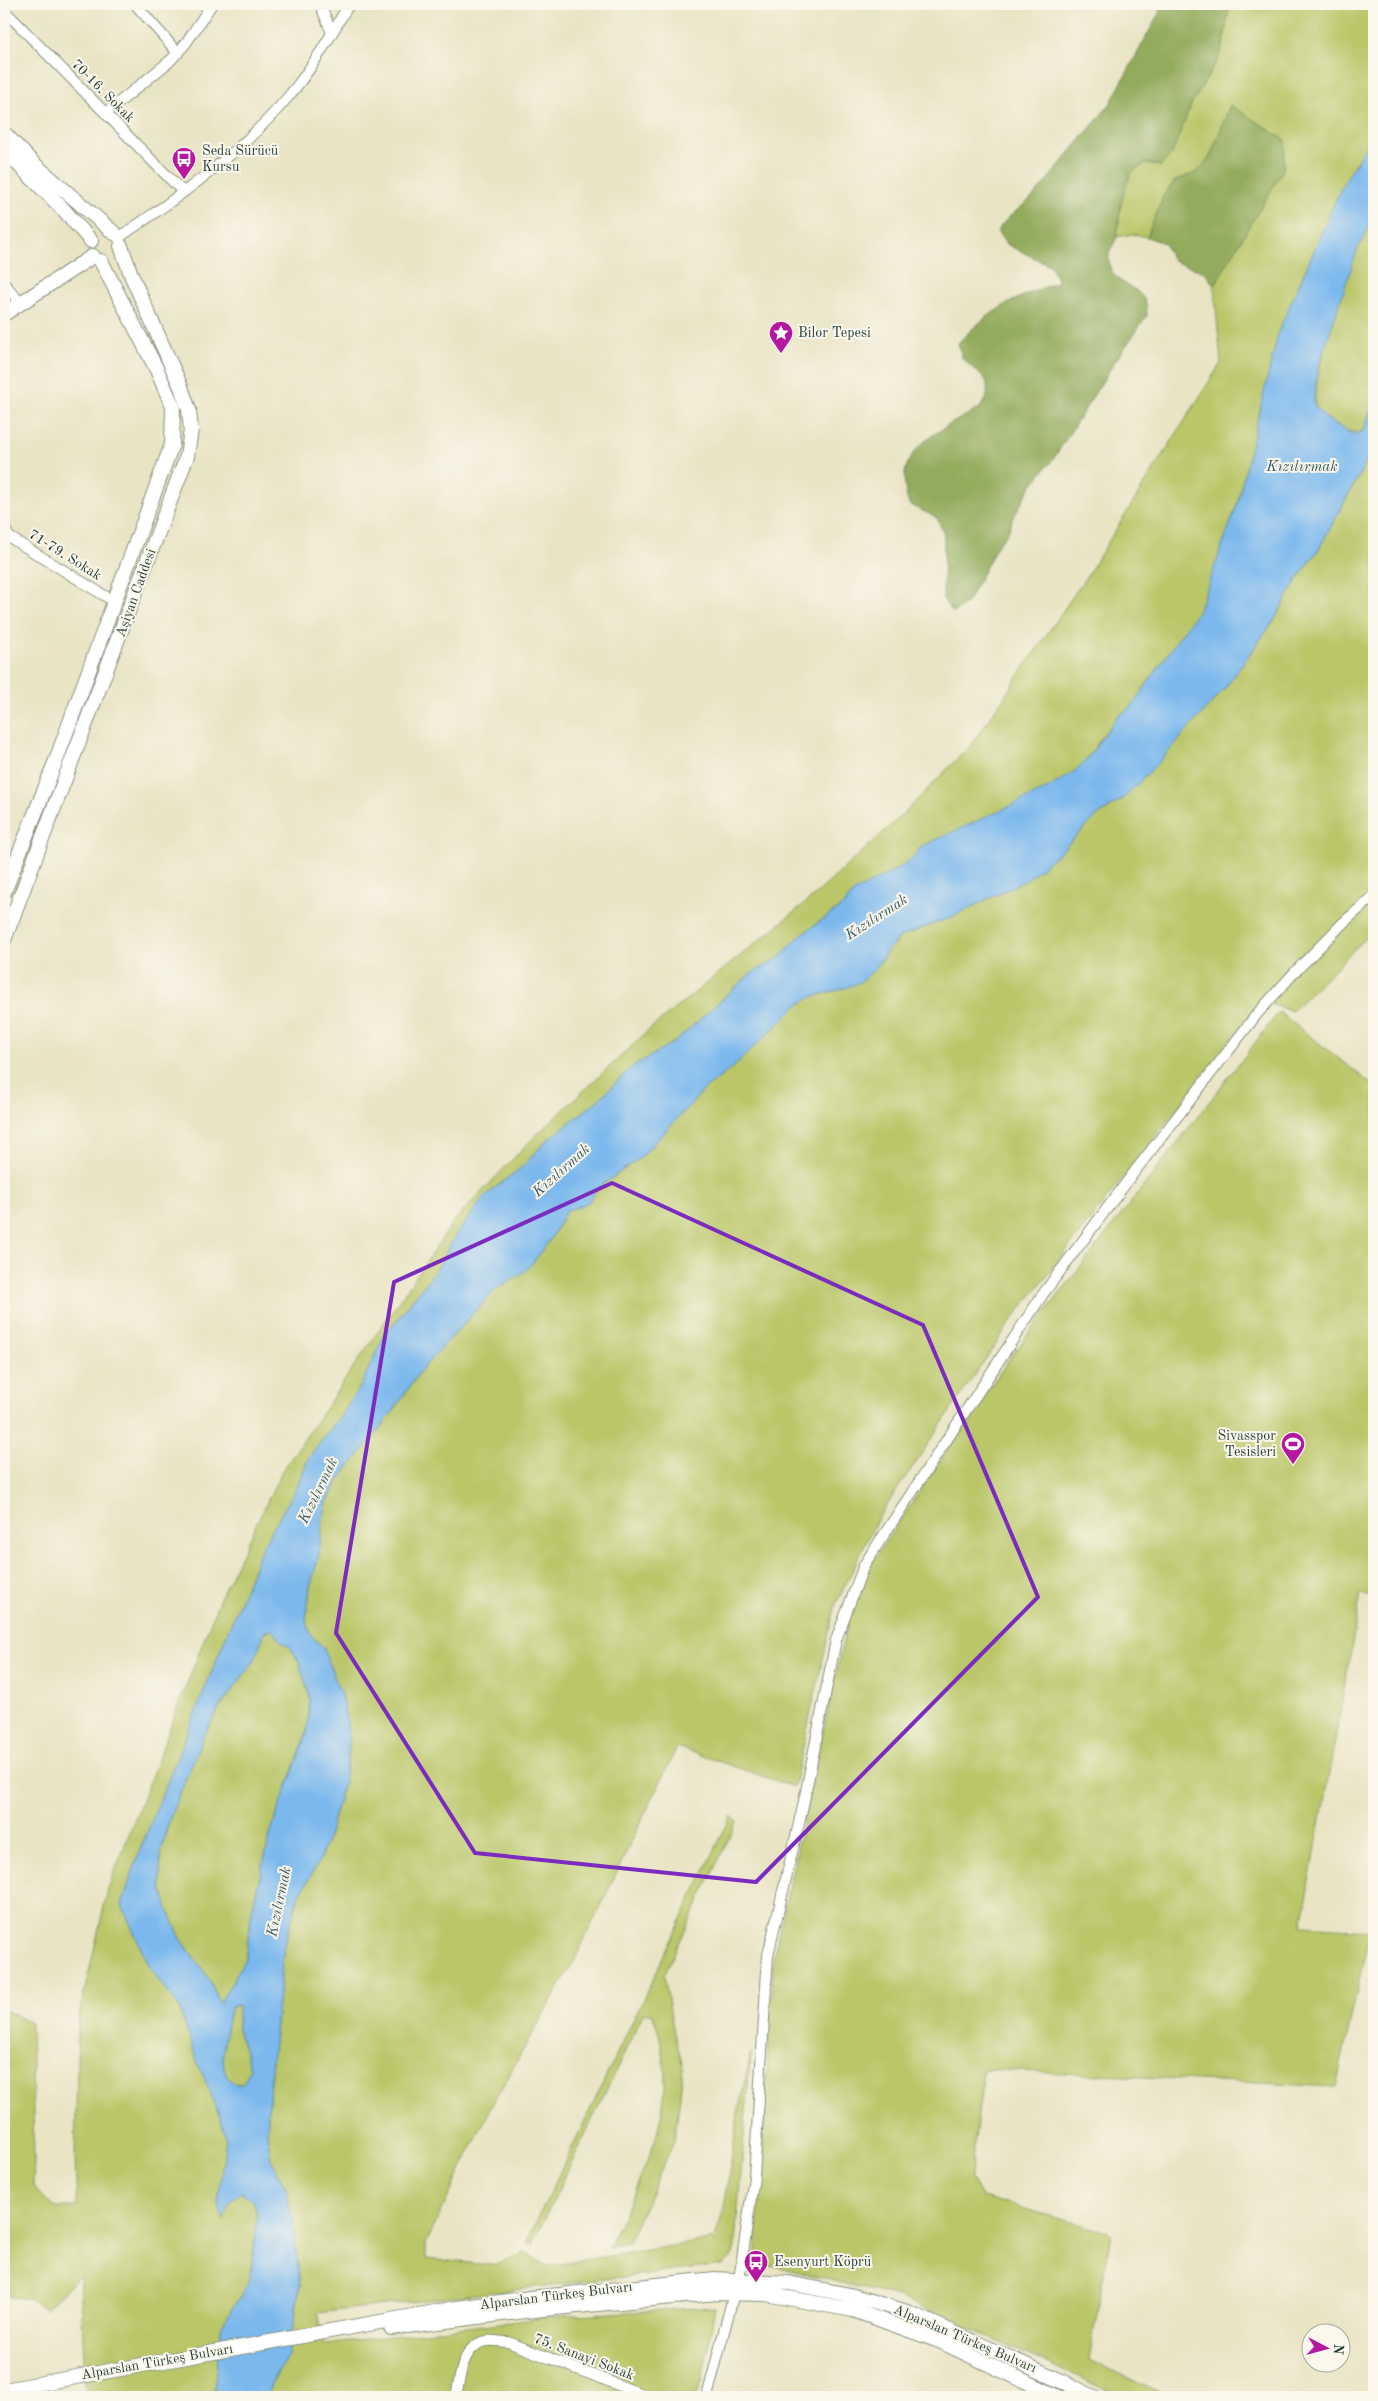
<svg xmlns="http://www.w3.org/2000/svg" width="1378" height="2401" viewBox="0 0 1378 2401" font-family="'Old Standard TT',serif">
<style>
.green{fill:#bac668;stroke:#6c824e}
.forest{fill:#93ab5c;stroke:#597448}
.water{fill:#7ab8ed;stroke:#4c7a90;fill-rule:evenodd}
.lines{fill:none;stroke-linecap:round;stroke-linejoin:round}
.street-casing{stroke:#84907c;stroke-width:12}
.secondary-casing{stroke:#84907c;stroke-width:16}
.street{stroke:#fff;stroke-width:10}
.secondary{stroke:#fff;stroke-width:14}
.marked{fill:none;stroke:#7b2cbf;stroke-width:4;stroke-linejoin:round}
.labels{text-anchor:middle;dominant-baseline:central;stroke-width:4;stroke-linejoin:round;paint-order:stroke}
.street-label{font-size:14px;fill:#1f3d34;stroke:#fbf7ec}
.poi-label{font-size:14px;fill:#1f3d34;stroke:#fbf7ec;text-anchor:start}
.water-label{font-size:15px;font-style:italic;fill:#365c62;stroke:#fbf7ec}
</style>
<rect width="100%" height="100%" fill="#fbf7ec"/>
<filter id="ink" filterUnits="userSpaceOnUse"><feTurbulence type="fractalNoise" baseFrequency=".02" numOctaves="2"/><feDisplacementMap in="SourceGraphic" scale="10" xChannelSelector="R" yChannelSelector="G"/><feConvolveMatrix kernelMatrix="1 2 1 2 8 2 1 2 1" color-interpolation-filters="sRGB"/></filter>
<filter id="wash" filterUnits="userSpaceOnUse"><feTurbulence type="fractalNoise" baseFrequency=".0096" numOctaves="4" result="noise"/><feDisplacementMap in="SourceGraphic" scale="20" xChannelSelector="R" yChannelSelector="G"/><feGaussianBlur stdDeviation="1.12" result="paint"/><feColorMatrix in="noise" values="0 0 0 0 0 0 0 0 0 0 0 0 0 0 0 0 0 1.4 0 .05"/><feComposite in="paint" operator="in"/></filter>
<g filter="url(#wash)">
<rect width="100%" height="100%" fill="#e9e4c4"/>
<path class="green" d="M1230,4h144v129l-31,51 -136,410c-19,39 -47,77 -74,111 -7,10 -19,15 -27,26 -11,14 -18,31 -33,42 -42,30 -103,51 -151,73l-10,12 -13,10 -45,24 -10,13 -42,29 -23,24 -30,17 -73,66 -45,27 -35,34 -50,39 -23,25 -38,30 -30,42 -18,31 -53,67 -23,49 -18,28 -34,44 -13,32 -34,58 -124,308 -16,50 27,62 30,40 17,51 25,61 5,20 -8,65 6,15 5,-16 11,-11 14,9 3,15 -1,17 -7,50 -27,41 -9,73h-127l-6,-121 -34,33 -16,-10 -26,-3v-286l27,13 3,136 -1,25 11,16 12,7h21l-2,-49 3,-138 30,-131 112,-291 61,-125 173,-252 76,-80 120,-112 164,-133 89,-82 69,-70 118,-173 131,-208 -7,-77 68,-116 -52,-65 -20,52 -13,15 -22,9 -11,14 -17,42 -15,-3 -15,3 4,-33 10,-32 14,-8 16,2 18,-31 12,-30 26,-44 6,-16z
M1374,215v187l-10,28c-11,5 -18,0 -28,-6 -7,-4 -16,-9 -20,-17 -9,-17 32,-131 40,-154 5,-13 12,-26 18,-38z
M1374,448v482l-82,81 -31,-10 -251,322 -132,195 -43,88 -41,181 -117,-40 -102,212 -81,142 -68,143v15l66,6 33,-12 22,13 168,-27 9,-31 14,-95 13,-60 -17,202 -11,10 -406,48 7,31 235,-28 156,-9 -13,75 -6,15h-430l5,-12 17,-30 12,-70 -7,-62 -7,-34 -15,-30 -4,-26 3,-52 14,-136 14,-47 21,-37 9,-24 16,-55 5,-35 -2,-27 -6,-25 -18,-48 -12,-11 -5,-16 4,-33 9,-32 3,-36 5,-17 12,-22 53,-67 28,-42 76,-82 28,-17 26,-32 16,-29 23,-9 9,-14 43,-31 64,-68 27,-21 66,-63 14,-8 33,-9 29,-18 26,-33 52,-20 74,-37 34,-28 36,-35 28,-19 101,-110 50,-69 21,-38 21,-29z
M1279,1012l95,74v510l-13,-2 -59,332 68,4 -34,157 -352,-18 -14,108 12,20 129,36 -22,127 80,37h-47l-221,-99 -146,-37 7,-94 11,-208 75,-340 22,-54 139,-206z
M273,1630l9,12 8,5 9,15 11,36 -3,35 -35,95 -19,77 -8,54 -25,45 -11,-25 -28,-40 -17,-38 -4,-24 1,-25 11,-40 32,-77 14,-25 36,-49 11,-30z
M731,1816l6,5 -73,154 9,53 10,39 -5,46 -4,29 -46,101 -20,5c36,-81 79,-145 44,-235l-9,1 -111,231 -6,-2z
M239,2005l-1,24 12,40 -7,15h-8c-4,-3 -8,-7 -10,-12 -5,-14 2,-52 6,-65z"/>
<path class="forest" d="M1164,4h66l-7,41 -6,16 -26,44 -19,49 -11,12c-5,-1 -11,-3 -16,-2 -26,5 -24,51 -28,71 -2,12 -12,15 -7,32 5,18 28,18 35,34 2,4 2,11 2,15l-31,44 -62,98 -23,28 -18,32 -5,15 -11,13 -30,57 -14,10 -10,-14 1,-65 -7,-16 -28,-14c-17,-48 17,-66 54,-87 10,-5 22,-9 24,-22 1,-5 0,-11 -1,-15l-24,-22 -4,-15c34,-35 55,-44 100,-61l-7,-16 -45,-22 -9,-13 11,-13 26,-22 76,-92z
M1230,105l56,35 -3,30 -69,116 -9,-14 -32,-11 -9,-18 -17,-6 17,-42 11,-14 22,-9 13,-15z"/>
<path class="water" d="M1374,133v82l-17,36 -38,114 -5,34 1,8 12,12 21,13 9,2 7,-4 10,-28v46l-57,104 -21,29 -21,38 -50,69 -66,74 -35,36 -28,19 -36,35 -34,28 -74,37 -52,20 -12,12 -14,21 -14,12 -15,6 -33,9 -14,8 -66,63 -27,21 -64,68 -43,31 -9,14 -23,9 -16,29 -15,20 -11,12 -28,17 -76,82 -28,42 -53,67 -12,22 -4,17 -4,36 -9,32 -4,33 5,16 12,11 18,48 6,25 2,27 -5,35 -16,55 -9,24 -21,37 -14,47 -14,136 -3,52 4,26 15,30 7,34 7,62 -12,70 -17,30 -5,12h-53l9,-73 27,-41 7,-50 1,-17 -3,-15 -14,-9 -11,11 -5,17 -6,-16 8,-65 -5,-20 -25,-61 -17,-51 -30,-40 -27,-62 16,-50 124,-308 34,-58 13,-32 34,-44 18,-28 23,-49 53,-67 17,-31 31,-42 38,-30 23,-25 50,-39 35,-34 45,-27 73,-66 30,-17 23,-24 42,-29 10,-13 45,-24 13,-10 10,-12 125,-57 28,-18 12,-12 30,-42 14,-10 68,-98 37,-101 43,-178 64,-146zM273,1630l9,12 8,5 9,15 11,36 -3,35 -35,95 -19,77 -8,54 -25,44 -11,-24 -28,-40 -13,-30 -7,-24 -1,-24 4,-25 8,-24 32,-77 14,-25 36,-49 11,-30zM238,2005v24l12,40 -7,15h-8c-4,-4 -8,-7 -10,-13 -5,-13 2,-51 6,-64z"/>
</g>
<g filter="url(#ink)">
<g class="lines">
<defs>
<path id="street" d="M135,4l43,49
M320,4l12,29
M4,10l179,182
M106,113l65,-53 15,-17 26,-39
M118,238c61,-41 123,-85 170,-141 24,-28 43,-62 61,-93
M4,283l17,21
M4,528l5,9 106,65
M739,2280l15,-103 14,-222 35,-149 33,-166 28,-75 179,-271 92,-123 122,-157 36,-40 50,-51 31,-27
M456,2397c4,-19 6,-53 31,-56 7,-1 14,1 21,1l141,55
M707,2397l27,-104"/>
<path id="secondary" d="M4,133l29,30 81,70
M4,150l60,60 27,31
M4,314l89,-58
M4,892l51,-129 117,-319 1,-37 -16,-37 -56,-109
M4,940l183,-484 4,-26 -2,-20 -8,-23 -49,-110 -11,-31
M391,2328l143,-18 183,-17 49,1 87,16 86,31 120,56
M4,2390l453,-82 73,-10 185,-19 73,4 62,12 60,18 156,70 27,14"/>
</defs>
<use href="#street" class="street-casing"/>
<use href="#secondary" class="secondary-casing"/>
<use href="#street" class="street"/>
<use href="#secondary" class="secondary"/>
</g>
</g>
<path class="marked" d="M612,1183l311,142 115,272 -282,285 -281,-29 -139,-220 58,-351z"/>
<defs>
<symbol id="bus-pin" viewBox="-11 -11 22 30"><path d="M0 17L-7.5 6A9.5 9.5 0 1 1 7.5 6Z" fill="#b5179e" stroke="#fbf7ec"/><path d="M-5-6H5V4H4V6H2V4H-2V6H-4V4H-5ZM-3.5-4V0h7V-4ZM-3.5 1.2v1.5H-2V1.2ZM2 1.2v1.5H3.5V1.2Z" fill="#fff"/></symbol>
<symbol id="sight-pin" viewBox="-11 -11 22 30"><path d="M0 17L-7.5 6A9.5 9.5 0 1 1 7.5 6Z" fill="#b5179e" stroke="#fbf7ec"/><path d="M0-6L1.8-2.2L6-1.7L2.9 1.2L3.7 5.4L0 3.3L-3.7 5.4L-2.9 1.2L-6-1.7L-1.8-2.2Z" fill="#fff"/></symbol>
<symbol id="stadium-pin" viewBox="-11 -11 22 30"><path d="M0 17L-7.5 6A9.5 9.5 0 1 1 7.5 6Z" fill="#b5179e" stroke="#fbf7ec"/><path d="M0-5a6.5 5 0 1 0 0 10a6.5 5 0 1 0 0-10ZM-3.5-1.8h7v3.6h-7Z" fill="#fff"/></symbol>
</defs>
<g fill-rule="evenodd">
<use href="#bus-pin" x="170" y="145" width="28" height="38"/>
<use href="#sight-pin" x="767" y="319" width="28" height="38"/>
<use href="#stadium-pin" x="1279" y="1430" width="28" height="38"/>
<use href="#bus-pin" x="742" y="2248" width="28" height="38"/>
</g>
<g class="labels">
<g class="street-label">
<text transform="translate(103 91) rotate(45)">70-16. Sokak</text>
<text transform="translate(65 555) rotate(32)">71-79. Sokak</text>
<text transform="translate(136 593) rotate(-70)">Aşiyan Caddesi</text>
<text transform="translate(556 2296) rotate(-7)">Alparslan Türkeş Bulvarı</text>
<text transform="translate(965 2339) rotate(23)">Alparslan Türkeş Bulvarı</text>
<text transform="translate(584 2357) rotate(21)">75. Sanayi Sokak</text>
<text transform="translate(157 2362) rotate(-10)">Alparslan Türkeş Bulvarı</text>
</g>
<g class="poi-label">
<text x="202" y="151">Seda Sürücü<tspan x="202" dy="16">Kursu</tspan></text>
<text x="798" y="333">Bilor Tepesi</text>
<text x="1276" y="1436" text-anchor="end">Sivasspor<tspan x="1276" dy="16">Tesisleri</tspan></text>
<text x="774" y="2262">Esenyurt Köprü</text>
</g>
<g class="water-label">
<text x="1302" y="467">Kızılırmak</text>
<text transform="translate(877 918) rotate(-33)">Kızılırmak</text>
<text transform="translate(562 1171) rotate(-42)">Kızılırmak</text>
<text transform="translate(319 1491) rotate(-64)">Kızılırmak</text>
<text transform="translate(280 1902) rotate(-78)">Kızılırmak</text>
</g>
</g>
<rect width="1378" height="2401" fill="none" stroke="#fbf7ec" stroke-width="20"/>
<g transform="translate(1326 2348) rotate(96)"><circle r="24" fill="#fbf7ec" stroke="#a3ada2"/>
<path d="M0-4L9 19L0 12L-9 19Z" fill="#b5179e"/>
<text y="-8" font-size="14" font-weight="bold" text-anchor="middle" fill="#1f3d34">N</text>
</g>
</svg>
